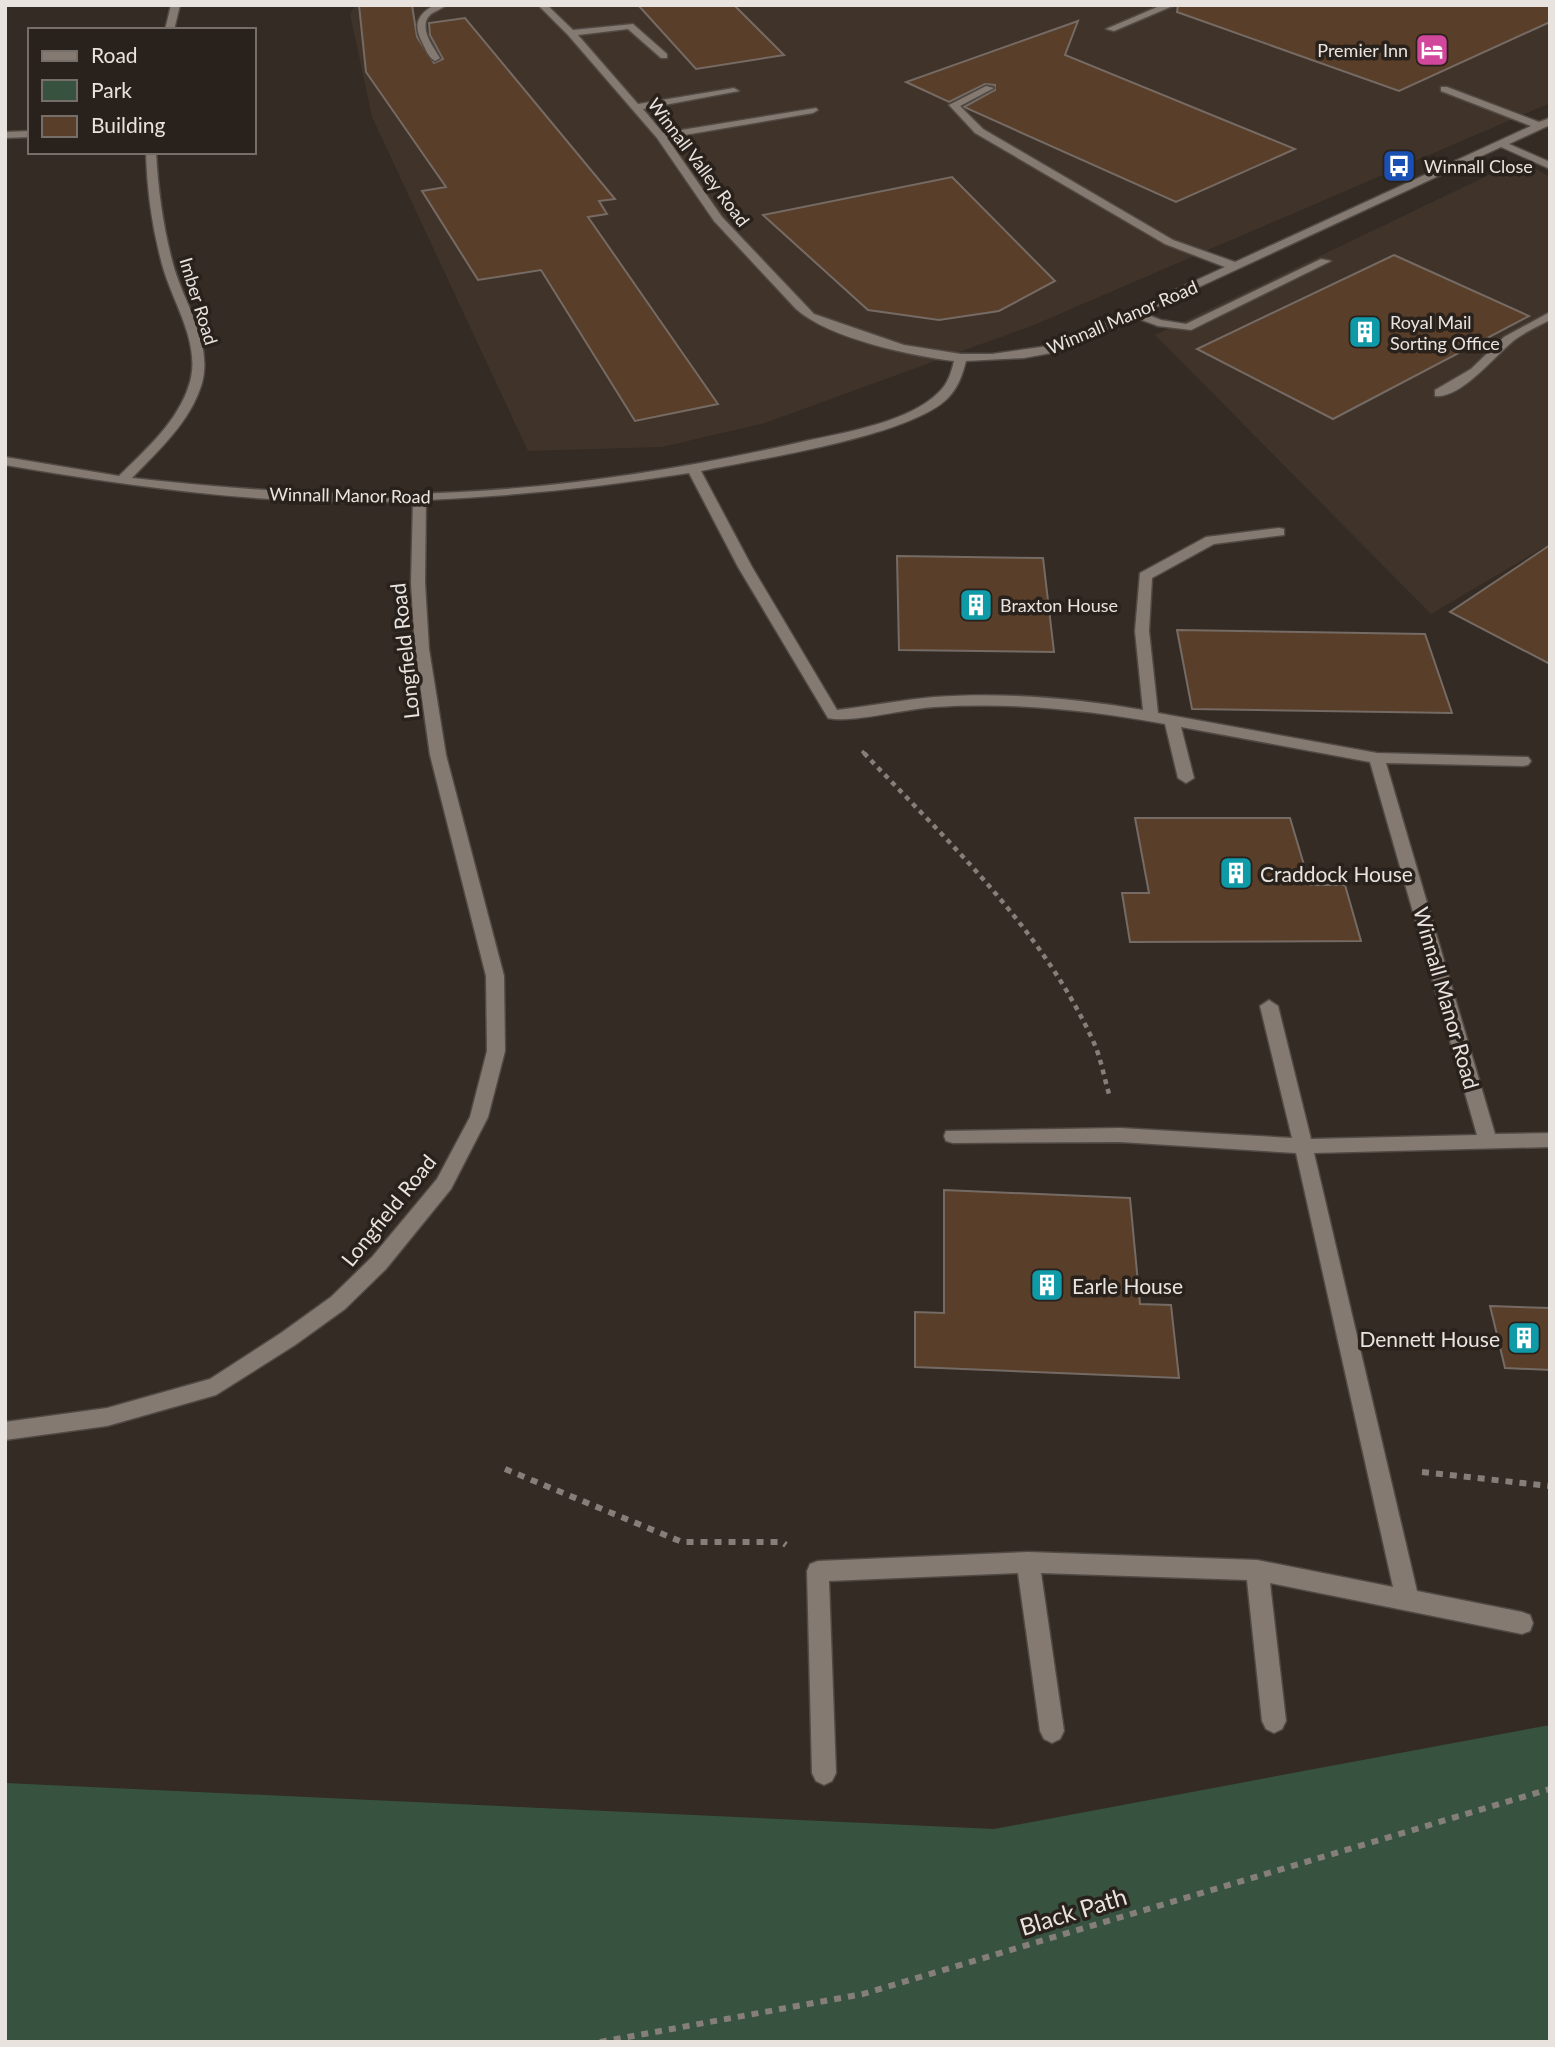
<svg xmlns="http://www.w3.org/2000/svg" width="1555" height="2047" viewBox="0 0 1555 2047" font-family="Lato,sans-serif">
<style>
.built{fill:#403329}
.green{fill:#375340}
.building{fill:#593f2a;stroke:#756b64;stroke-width:2}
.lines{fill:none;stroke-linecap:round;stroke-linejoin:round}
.minor-casing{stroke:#514944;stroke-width:3}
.path-far2{stroke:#867f79;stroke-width:3.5;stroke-dasharray:4.5 4.5;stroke-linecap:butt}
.path-far1{stroke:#867f79;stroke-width:4.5;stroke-dasharray:5 5;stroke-linecap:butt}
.path{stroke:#867f79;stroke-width:6;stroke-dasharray:7 7;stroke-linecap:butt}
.minor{fill:#847a72;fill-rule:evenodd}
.labels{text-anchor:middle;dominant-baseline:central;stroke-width:7;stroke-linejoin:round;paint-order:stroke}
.far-poi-label{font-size:18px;fill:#e9e3df;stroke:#29211b;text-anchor:start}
.far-street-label{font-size:18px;fill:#e9e3df;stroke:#29211b}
.street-label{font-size:21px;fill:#e9e3df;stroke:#29211b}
.poi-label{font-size:21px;fill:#e9e3df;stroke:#29211b;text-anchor:start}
.near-street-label{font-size:24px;fill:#e9e3df;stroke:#29211b}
</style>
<rect width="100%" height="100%" fill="#332b24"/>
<path class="built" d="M355,5h1195v98l-516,222 -269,98 -103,24 -134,4 -156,-334 -22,-103z
M1520,160l30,17v367l-119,70 -276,-279z"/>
<path class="green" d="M1550,1725v317h-1545v-259l989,46z"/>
<path class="building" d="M359,5h53l5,32 17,26 9,-4 -13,-24 -1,-12 36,-5 150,181 -16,2 8,13 -19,3 130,187 -83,17 -94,-151 -63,10 -56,-89 24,-4 -80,-115z
M638,5h96l50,50 -88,14z
M1178,5h372v17l-151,69 -222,-79z
M1078,21l-13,34 230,94 -119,53 -212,-95 31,-17v-5l-10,-1 -36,18 -43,-20z
M952,177l103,104 -56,30 -60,9 -71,-10 -105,-95z
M1394,255l135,61 -196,103 -136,-70z
M1550,545v119l-100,-52z
M897,556l146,2 11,94 -155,-2z
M1177,630l248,4 27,79 -260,-4z
M1135,818h155l20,67h35l16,56 -231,1 -8,-49h27z
M944,1190l186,8 10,106 31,1 8,73 -264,-11v-55l29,1z
M1490,1306l60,2v62l-45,-2z"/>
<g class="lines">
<defs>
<path id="minor" d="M171,5h9l-6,25h-9z
M435,5h11c-4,4 -11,6 -15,9 -14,12 2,32 9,44l-5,3c-7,-4 -9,-11 -13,-19 -9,-17 -5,-28 13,-37z
M538,5h9l26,25 60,-6 34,30v4h-6l-33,-29 -50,6 60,69 96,-16 5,3 -96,18 20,24 153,-25 2,2 -5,3 -146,25 55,79 92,97 90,31 57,9h31l63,-9 170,-78 -60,-23 -190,-111 -26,-28 37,-19 8,2 -34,18 23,23 190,111 62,22 296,-136 -90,-35v-4h6l92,35 11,-4v7l-41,19 41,18v7l-49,-22 -358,166 18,7 25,4 135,-65 10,2 -140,69 -33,-4 -24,-9 -72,34 -38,7 -58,3c-4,15 -8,27 -19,38 -40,38 -189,60 -246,72l51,96 85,143c32,-4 64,-10 97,-13 68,-5 141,1 209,13l-8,-79 5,-58 66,-36 73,-9 5,1v6l-70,9 -62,34 -3,53 9,82 219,40 151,4 3,4 -3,4 -5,1 -137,-3 109,371 55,-1v14l-236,6 103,438 105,21 8,3 3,8 -3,8 -8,3 -252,-51 16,138 -4,8 -8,4 -8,-4 -4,-8 -15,-141 -206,-7 23,158 -4,8 -8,4 -8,-4 -4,-8 -22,-158 -189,8 7,192 -4,8 -8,4 -8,-4 -4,-8 -5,-202 3,-7 8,-3 210,-9 229,8 136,27 -97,-434 -176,-11 -167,1 -7,-2 -2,-5 2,-5 174,-3 172,10 -32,-132 9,-6 9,6 33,133 166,-4 -107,-373 -189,-35 13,51 -8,5 -8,-5 -13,-54c-75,-14 -153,-22 -230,-17 -25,1 -87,17 -107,11l-90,-151 -49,-94c-87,14 -174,23 -263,27l-1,83 4,66 17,106 58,221 1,75 -17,66 -37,72 -65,80 -41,40 -50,36 -79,50 -109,31 -102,14v-18l102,-14 103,-29 71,-46 50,-36 41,-40 65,-78 33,-62 17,-66 -1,-75 -56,-221 -15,-106 -4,-66 2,-82c-137,6 -273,-13 -408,-36v-8l114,19c27,-27 60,-55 71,-94 11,-40 -18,-80 -28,-118 -10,-37 -15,-74 -16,-112h10c2,38 7,75 17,112 10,38 40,78 29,119 -11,38 -43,67 -70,95 90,10 180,17 270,16 138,-2 274,-23 408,-54 38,-8 100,-19 128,-47 10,-9 13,-20 16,-32 -43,-5 -126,-23 -158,-52l-82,-88 -57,-83 -89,-103z
M1162,5h13l-61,26 -8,-2z
M30,131v6l-25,1v-6z
M1550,312v8c-13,7 -28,13 -39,23 -18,15 -51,56 -76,53v-6l36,-21 33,-32z"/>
</defs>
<use href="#minor" class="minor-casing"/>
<path class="path-far2" d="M862,751l4,4"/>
<path class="path-far1" d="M864,753c85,90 178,175 230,290 7,16 10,34 15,51"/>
<path class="path" d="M505,1469l177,73h100l4,3
M1422,1472l128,14
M600,2042l263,-48 687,-205"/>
<use href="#minor" class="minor"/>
</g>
<defs>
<symbol id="hotel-square" viewBox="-11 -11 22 22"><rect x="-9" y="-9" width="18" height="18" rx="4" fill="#d1479c" stroke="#29211b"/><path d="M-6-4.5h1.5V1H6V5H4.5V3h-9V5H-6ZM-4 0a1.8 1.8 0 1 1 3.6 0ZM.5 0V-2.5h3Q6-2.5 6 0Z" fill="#fff"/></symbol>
<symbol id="bus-square" viewBox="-11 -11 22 22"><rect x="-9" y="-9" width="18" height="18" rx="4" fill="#1a4fb4" stroke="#29211b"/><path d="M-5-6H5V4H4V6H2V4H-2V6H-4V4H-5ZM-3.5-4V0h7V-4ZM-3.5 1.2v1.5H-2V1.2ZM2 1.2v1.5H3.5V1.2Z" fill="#fff"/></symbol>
<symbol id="building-square" viewBox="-11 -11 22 22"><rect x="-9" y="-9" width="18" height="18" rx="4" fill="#0f9aa8" stroke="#29211b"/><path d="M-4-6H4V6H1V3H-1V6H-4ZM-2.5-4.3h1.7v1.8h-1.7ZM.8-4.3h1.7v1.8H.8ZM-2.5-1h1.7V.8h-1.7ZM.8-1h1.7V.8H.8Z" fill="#fff"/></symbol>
</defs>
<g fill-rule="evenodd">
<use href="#hotel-square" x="1413" y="31" width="38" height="38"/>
<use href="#bus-square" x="1380" y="147" width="38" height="38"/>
<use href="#building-square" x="1346" y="313" width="38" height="38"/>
<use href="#building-square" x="957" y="586" width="38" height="38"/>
<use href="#building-square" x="1217" y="854" width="38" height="38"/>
<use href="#building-square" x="1028" y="1266" width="38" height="38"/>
<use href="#building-square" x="1505" y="1319" width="38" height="38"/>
</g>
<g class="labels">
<g class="far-poi-label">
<text x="1408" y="50" text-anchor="end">Premier Inn</text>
<text x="1424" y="166">Winnall Close</text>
<text x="1390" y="322">Royal Mail<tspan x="1390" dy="21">Sorting Office</tspan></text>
<text x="1000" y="605">Braxton House</text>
</g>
<g class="far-street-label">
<text transform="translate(699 162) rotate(53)">Winnall Valley Road</text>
<text transform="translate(199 301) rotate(73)">Imber Road</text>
<text transform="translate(1122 317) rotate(-23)">Winnall Manor Road</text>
<text transform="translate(350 495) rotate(1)">Winnall Manor Road</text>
</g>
<g class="street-label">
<text transform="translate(404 651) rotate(-96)">Longfield Road</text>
<text transform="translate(1447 998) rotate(74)">Winnall Manor Road</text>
<text transform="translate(388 1210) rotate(-51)">Longfield Road</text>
</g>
<g class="poi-label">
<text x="1260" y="873">Craddock House</text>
<text x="1072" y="1285">Earle House</text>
<text x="1500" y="1338" text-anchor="end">Dennett House</text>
</g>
<g class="near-street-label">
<text transform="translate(1073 1911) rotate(-17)">Black Path</text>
</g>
</g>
<rect width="1555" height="2047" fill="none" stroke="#e9e3df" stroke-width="14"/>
<rect x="28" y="28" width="228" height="126" fill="#29211b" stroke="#766f69" stroke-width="2"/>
<rect x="42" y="51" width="35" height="10" fill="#847a72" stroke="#766f69" stroke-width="2"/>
<text x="91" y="63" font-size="21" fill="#e9e3df">Road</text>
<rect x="42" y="80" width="35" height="21" fill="#375340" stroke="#766f69" stroke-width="2"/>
<text x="91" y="98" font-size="21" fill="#e9e3df">Park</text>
<rect x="42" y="116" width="35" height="21" fill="#593f2a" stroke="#766f69" stroke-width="2"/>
<text x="91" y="133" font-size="21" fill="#e9e3df">Building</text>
</svg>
